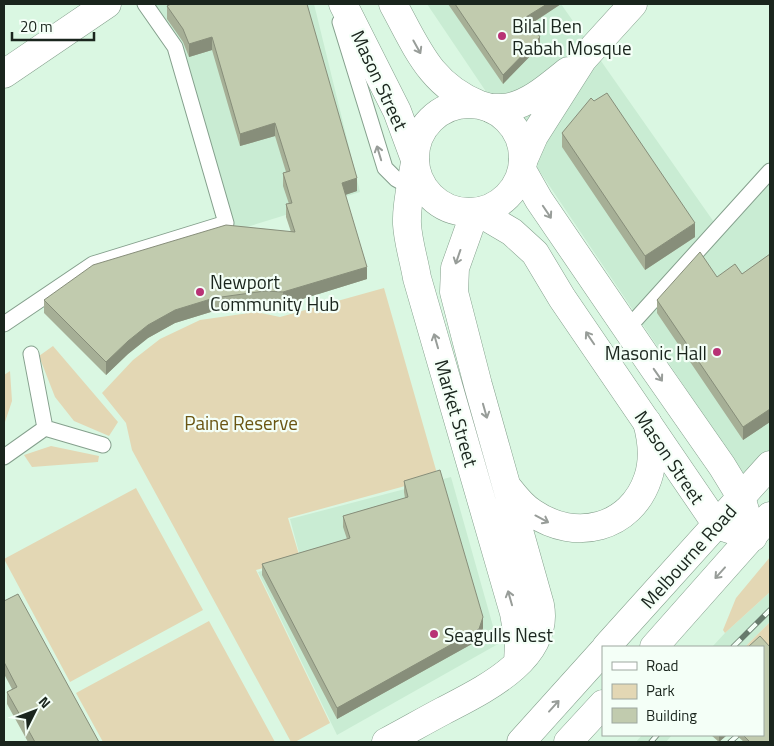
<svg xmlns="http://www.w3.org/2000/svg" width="774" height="746" viewBox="0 0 774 746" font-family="'Titillium Web',sans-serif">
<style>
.built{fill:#c9ecd3}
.green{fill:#e3d7b4}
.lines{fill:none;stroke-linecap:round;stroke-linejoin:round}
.lane-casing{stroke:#85a08d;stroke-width:17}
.street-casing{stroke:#85a08d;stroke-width:29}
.secondary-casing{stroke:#85a08d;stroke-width:29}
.primary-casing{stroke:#85a08d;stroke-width:29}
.lane{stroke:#fff;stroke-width:15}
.street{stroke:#fff;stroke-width:28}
.secondary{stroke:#fff;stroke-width:28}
.primary{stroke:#fff;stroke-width:28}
.rail-casing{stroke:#677a6c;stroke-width:5.5}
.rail{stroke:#f4fff7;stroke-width:4;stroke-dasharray:11;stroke-linecap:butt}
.wall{fill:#a6af96}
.shaded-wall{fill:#878e7a}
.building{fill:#c1cbae;stroke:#878e7a}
.oneway{stroke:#989d99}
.poi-dot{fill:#b83275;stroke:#f4fff7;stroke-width:2}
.labels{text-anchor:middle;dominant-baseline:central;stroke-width:4.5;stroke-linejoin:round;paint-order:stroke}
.poi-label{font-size:19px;fill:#1a251d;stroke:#f4fff7;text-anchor:start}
.street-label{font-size:19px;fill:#1a251d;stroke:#f4fff7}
.park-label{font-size:19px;fill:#6a5512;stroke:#f4fff7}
</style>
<rect width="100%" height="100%" fill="#daf7e2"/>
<path class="built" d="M152,4h162l46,188 -126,39z
M427,4h134l162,231 47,-52v267l-24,28z
M451,477l47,167 -161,91 -79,-163 43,-12 -11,-41z
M770,592v30l-25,25h-33l13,-14z
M642,735h30l-6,7h-30z"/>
<path class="green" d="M384,288l54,189 -150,41 12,40 -44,12 74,153 -35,19h-4l-159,-292 -6,-27 -24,-30 31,-33 27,-21 40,-19 56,-8 24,5z
M53,346l65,76 -9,14 -35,-15 -19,-24 -16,-41z
M10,371l2,30 -8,24v-50z
M51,446l48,10 -1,6 -66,5 -8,-12z
M136,488l67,122 -133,72 -66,-123z
M770,557v35l-45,41 -2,-3 13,-32z
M209,621l66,121h-172l-27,-49z
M770,622v31l-10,-10 -5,4h-10z"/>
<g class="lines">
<defs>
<path id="lane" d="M340,22l45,146 11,11 39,22
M4,324l89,-60 133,-41 -51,-176 -30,-43
M627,329l143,-158
M31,354l14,74
M4,457l41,-29 58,17"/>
<path id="street" d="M4,74l103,-70
M490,108c6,-1 13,1 20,-1 22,-5 40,-22 58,-36
M523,161l11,-25 49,-77 50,-55
M415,162c-3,20 -9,42 -8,62 1,18 7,36 10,54l97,335 5,30 -1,20
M509,489c7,9 14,18 24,24 42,29 98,16 115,-35 6,-18 4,-38 -1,-56
M386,742c19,-10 38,-21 57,-31 40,-21 107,-52 97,-106l-62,-220 -24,-93 1,-24 20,-56"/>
<path id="secondary" d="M343,4l54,107 17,46
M393,4c24,44 37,81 87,101
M415 158a54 54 0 1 1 108 0a54 54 0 1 1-108 0Z
M522,170l17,30 114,167 69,99 19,31 12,40
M478,212l34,20 23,21 27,45 155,227 36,12"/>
<path id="primary" d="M606,647l164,-182
M654,647l116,-131
M521,742l82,-91
M568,742l35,-38"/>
</defs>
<use href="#lane" class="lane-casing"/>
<use href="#street" class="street-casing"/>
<use href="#secondary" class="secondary-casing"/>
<use href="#primary" class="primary-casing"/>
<use href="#lane" class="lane"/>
<use href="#street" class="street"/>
<use href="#secondary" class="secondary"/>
<use href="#primary" class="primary"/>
<defs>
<path id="rail" d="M733,647l37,-37
M651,742l6,-7
M730,742l8,-7"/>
</defs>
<use href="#rail" class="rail-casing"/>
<use href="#rail" class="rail"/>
</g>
<path class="wall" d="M307,4l50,187 -12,4 22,84 -84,26 -18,-1 -51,7 -39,12 -27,15 -20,16 -22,21 -62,-62v-13l247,-68 -5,-15v-13h3l-6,-18v-13l3,-1 -11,-36 -35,10 -28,-96 -23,7 -6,-15 -16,-23v-13z
M448,4h113l-30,20 9,22 -37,38z
M562,133l133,104 -50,33 -83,-123z
M770,254v168l-27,18 -86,-127v-13l60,-23 25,-3z
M404,481l79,147 -4,12 -142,79 -75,-144v-11l85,-25 -4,-12v-11l62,-18 -1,-6z
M4,601l95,141h-71l-21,-38v-12l5,-3 -8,-15z
M711,735h16l-8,7z
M736,735h27l7,7h-26z"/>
<path class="shaded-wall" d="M547,4h14l-35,23v-10z
M212,37v13l-23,7v-13z
M540,37v9l-37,38v-9z
M275,123v13l-35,10v-12z
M357,178v13l-15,5v-13z
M695,223v14l-50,33v-14z
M367,267v12l-84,26v-13z
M214,298v13l-39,12 -27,15 -20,16 -22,21v-13l22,-21 20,-16 27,-15z
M770,409v13l-27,18v-13z
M483,617v11l-4,12 -142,79v-11z
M721,735h6l-8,7v-6z"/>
<path class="building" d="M171,4h136l50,174 -15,5 25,84 -84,25 -18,-1 -51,7 -39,12 -27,15 -20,16 -22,21 -62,-62 49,-35 133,-40 69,7 -9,-28 6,-1 -9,-30 7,-2 -15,-48 -35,11 -28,-97 -23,7 -6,-15 -16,-23z
M455,4h92l-21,13 14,20 -37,38z
M607,93l88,130 -50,33 -83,-123 29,-35 3,3z
M700,252l17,25 18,-13 7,10 28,-20v155l-27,18 -86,-127z
M440,470l43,147 -4,12 -142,79 -75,-144 88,-26 -7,-22 65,-19 -4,-16z
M18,594l81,148h-64l-28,-50 10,-5 -13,-25v-61z
M760,636l10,11v95h-20l-7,-7h20v-88h-15z"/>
<defs><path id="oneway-shaft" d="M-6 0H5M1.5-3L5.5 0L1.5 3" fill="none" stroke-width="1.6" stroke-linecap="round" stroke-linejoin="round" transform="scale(1.25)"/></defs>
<g class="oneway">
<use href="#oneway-shaft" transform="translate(417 47) rotate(61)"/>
<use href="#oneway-shaft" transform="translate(379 153) rotate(-107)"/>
<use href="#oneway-shaft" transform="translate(547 212) rotate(56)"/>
<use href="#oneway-shaft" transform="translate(458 257) rotate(109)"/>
<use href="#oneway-shaft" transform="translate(590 338) rotate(-124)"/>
<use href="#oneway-shaft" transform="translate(436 341) rotate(-106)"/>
<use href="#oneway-shaft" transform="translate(658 375) rotate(55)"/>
<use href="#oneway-shaft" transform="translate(485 411) rotate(74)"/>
<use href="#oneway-shaft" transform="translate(542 519) rotate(28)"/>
<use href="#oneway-shaft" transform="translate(720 573) rotate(132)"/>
<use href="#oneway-shaft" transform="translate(510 598) rotate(-106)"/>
<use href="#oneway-shaft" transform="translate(554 706) rotate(-48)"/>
</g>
<g class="poi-dot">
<circle cx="502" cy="36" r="5"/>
<circle cx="200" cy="292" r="5"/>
<circle cx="717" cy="352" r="5"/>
<circle cx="434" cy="634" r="5"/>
</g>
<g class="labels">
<g class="poi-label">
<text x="512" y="25">Bilal Ben<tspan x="512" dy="22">Rabah Mosque</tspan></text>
<text x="210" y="281">Newport<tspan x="210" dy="22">Community Hub</tspan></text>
<text x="707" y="352" text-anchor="end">Masonic Hall</text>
<text x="444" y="634">Seagulls Nest</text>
</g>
<g class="street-label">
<text transform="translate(380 80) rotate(65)">Mason Street</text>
<text transform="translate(457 413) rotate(74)">Market Street</text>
<text transform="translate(670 457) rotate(56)">Mason Street</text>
<text transform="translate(688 556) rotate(-48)">Melbourne Road</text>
</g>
<g class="park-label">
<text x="241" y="422">Paine Reserve</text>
</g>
</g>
<rect width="774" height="746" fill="none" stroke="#1a251d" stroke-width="10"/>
<rect x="602" y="646" width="162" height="90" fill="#f4fff7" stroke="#9da8a0"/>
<rect x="612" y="662" width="25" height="8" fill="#ffffff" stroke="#9da8a0"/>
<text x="646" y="671" font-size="15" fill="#1a251d">Road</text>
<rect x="612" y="684" width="25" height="15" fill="#e3d7b4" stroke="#9da8a0"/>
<text x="646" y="696" font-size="15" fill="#1a251d">Park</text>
<rect x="612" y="708" width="25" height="15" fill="#c1cbae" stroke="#9da8a0"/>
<text x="646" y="721" font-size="15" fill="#1a251d">Building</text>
<g transform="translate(35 711) rotate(48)" stroke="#f4fff7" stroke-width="4" paint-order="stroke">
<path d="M0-4L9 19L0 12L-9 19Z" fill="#1a251d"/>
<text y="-8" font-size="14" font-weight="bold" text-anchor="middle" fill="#1a251d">N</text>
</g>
<path d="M12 32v8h82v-8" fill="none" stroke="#1a251d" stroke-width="2.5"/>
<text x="20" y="32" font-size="15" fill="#1a251d" stroke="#f4fff7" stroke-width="4" paint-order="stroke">20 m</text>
</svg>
